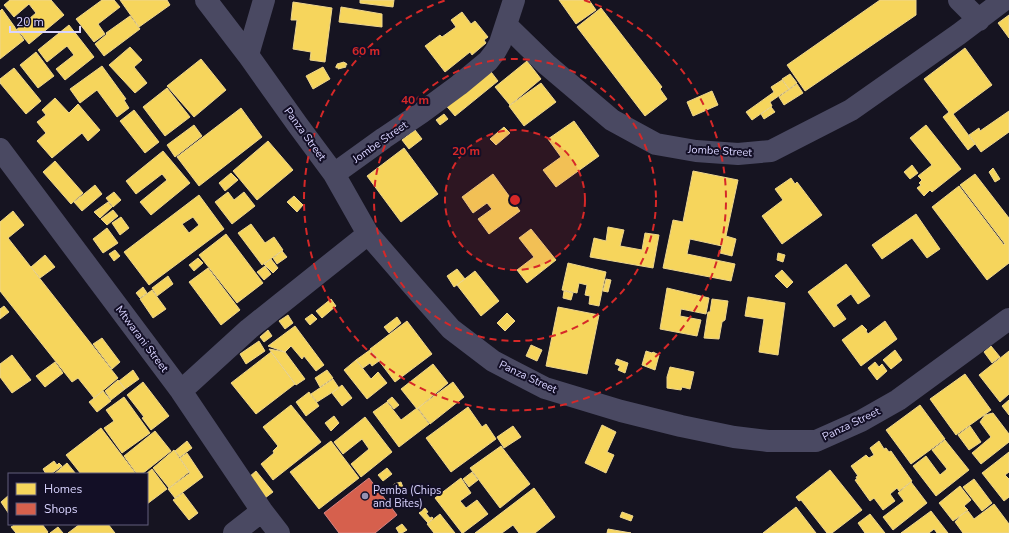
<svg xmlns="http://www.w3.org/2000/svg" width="1009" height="533" viewBox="0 0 1009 533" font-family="'Nunito Sans',sans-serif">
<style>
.homes{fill:#f6d55c;stroke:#edd58d;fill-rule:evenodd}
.shops{fill:#d6604d;stroke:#d78382}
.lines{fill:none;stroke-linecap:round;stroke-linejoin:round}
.minor{stroke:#4a4962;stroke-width:22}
.ring{fill:none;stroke:#d62828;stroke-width:2;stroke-dasharray:7 5}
.poi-dot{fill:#9591b1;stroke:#130f26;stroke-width:1.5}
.labels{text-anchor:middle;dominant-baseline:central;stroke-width:4;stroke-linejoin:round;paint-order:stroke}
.street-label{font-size:11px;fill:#d9d4ff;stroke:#130f26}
.poi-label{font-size:11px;fill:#d9d4ff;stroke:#130f26;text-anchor:start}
.centre{fill:#d62828;stroke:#130f26;stroke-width:2}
.ring-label{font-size:12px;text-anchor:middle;font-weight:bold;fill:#d62828;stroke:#130f26;stroke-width:4;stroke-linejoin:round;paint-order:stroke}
</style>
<rect width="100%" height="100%" fill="#161421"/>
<path class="homes" d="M10,0h41l13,15 -35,29 -12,-15 19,-16 -7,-9 -15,13 -10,-12z
M102,0h12l6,7 -22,17 7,10 -11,8 -18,-23z
M120,0h47l3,5 -31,22z
M360,0h34l-1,7 -33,-4z
M559,0h30l7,10 -20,14z
M880,0h36v15l-111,76 -18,-26z
M293,2l39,6 -7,54 -15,-2 1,-8 -18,-3 4,-29h-6z
M341,7l41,7v13l-43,-5z
M601,8l61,79 -2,2 7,10 -22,17 -68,-89z
M2,9l22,31 -24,19v-48z
M462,12l9,12 4,-3 13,16 -4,3 2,3 -14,12 -2,-3 -25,20 -20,-26 15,-11 2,2 14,-10 -5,-7z
M1009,15v23l-11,-15z
M130,16l10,13 -36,27 -9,-12 12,-10 -1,-1z
M69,25l25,32 -29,23 -9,-11 18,-14 -7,-9 -20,16 -9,-12z
M130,47l12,13 -8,7 13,16 -12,10 -26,-28z
M965,48l27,37 -39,29 22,30 -7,6 -25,-33 6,-5 -25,-33z
M36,52l18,24 -16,12 -18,-23z
M201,59l25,31 -32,27 -27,-31z
M527,61l14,18 -31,26 -15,-18z
M344,62l1,1h1l1,2h-2l1,2 -8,2v-2l-2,1v-2l1,-1v-1z
M102,66l24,33 -2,1 5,8 -12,9 -20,-27 -17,13 -10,-14z
M323,67l7,12 -17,10 -7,-13z
M14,68l27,33 -15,13 -26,-31v-4z
M488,68l10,13 -43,35 -12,-14z
M790,74l7,9 -8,6 -7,-10z
M782,80l7,9 -19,13 2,4 -20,14 -6,-8 28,-20 -3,-5z
M541,83l15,19 -32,24 -15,-20z
M797,84l6,9 -19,12 -5,-8z
M167,88l23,29 -25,19 -22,-29z
M712,91l6,14 -25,11 -6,-14z
M55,98l14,15 9,-9 22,26 -12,11 -6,-8 -30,25 -15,-17 9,-8 -9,-11 9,-7 -4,-5z
M771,107l4,5 -11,7 -3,-5z
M241,108l21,29 -63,49 -22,-29z
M134,110l25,32 -14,11 -25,-32z
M1009,111v21l-28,20 -12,-17 10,-7 1,3z
M444,114l4,5 -8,6 -4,-5z
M574,121l25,35 -43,31 -13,-17 18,-13 -13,-18z
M194,125l8,11 -27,21 -8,-12z
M926,125l35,44 -29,23 -2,-2 -6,6 -7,-8 4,-3 -2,-2 3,-3 -4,-4 14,-11 -22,-27z
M504,127l6,6 -14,12 -6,-6z
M415,130l7,9 -13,10 -7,-9z
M268,141l25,29 -36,30 -24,-29z
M404,148l34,46 -37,28 -34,-46z
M163,151l27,32 -39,32 -11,-13 27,-22 -5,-6 -26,20 -10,-13z
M55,161l28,32 -12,11 -28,-32z
M912,165l6,8 -8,6 -6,-7z
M993,168l7,11 -5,3 -6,-10z
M693,171l45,9 -12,56 10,3 -4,17 -12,-3 2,-7 -32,-7 -3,15 48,10 -4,17 -68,-13 10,-48 10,2z
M231,173l7,7 -13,11 -6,-8z
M493,174l27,37 -31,23 -11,-15 14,-10 -5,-6 -14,10 -11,-16z
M975,174l34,44v45l-22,17 -55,-73 27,-21 45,59 1,-1 -45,-59z
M791,178l4,6 2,-2 25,33 -40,29 -20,-28 21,-16 -8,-11z
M95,185l7,9 -20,17 -8,-9z
M114,192l7,8 -8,7 -7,-9z
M228,192l6,8 10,-8 11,14 -23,18 -17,-22z
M199,195l25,34 -75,56 -25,-33zM193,217l6,8 -10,8 -7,-9z
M294,196l9,9 -6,7 -10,-10z
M108,202l4,5 -12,11 -6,-6z
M113,210l5,6 -11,9 -6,-6z
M13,211l11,14 -16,13 110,140 -24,20 -16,-20 -6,4 -72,-91v-69z
M916,214l24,35 -13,9 -15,-20 -30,21 -10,-14z
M121,217l8,11 -9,7 -8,-12z
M251,224l14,19 9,-6 9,13 -21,15 -24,-32z
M608,227l16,3 -4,16 22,4 3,-17 14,2 -6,33 -63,-11 4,-19 12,3z
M107,228l11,15 -15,10 -10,-14z
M531,229l25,31 -29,23 -10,-13 17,-13 -15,-19z
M226,234l37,49 -26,20 -38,-48z
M115,250l5,6 -6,5 -5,-7z
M282,251l5,6 -10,7 -4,-6z
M778,253l7,2 -2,7 -6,-2z
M45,255l10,12 -15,11 -9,-11z
M198,258l5,5 -9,8 -5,-6z
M271,259l7,9 -5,5 -9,-9z
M568,263l38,9 -7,34 -10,-2 1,-8 -5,-1 2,-10 -8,-2 -2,10 -15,-3z
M846,264l24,32 -12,8 -7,-10 -15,11 10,14 -12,8 -26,-35z
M265,266l6,8 -7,6 -7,-8z
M208,268l32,42 -19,15 -32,-43z
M457,269l8,10 -11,8 -7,-11z
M782,270l11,12 -6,6 -12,-12z
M475,271l24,30 -18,15 -24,-31z
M168,276l5,8 -16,12 -5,-8z
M606,279l5,1 -3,12 -5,-1z
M143,287l4,6 -7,5 -4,-5z
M667,288l42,10 -3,16 -25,-5 -1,7 21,4 -4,16 -37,-7z
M152,290l14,19 -13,9 -13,-19z
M564,291l9,2 -2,7 -8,-2z
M748,297l37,6 -7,52 -19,-3 5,-33 -19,-3z
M331,299l5,7 -14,12 -6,-7z
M712,299l16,2 -3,19 -3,2 -3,17 -15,-1 4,-26h2z
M4,306l5,6 -9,7v-10z
M558,307l41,8 -12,59 -41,-8z
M507,313l8,8 -10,10 -8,-8z
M312,314l5,5 -7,6 -5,-6z
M288,315l5,8 -8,6 -6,-8z
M397,317l4,6 -12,10 -5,-6z
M407,321l25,33 -37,28 -25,-33z
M885,321l12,18 -36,27 -19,-26 20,-15 5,5 -1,1 2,3z
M295,326l29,39 -8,6 -12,-15 -2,3 -11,-13 -6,6 -17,-6z
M268,330l4,6 -8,6 -4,-5z
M102,338l18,24 -8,7 -19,-25z
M259,341l6,10 -19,13 -6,-10z
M531,345l11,5 -5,11 -11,-5z
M991,346l9,11 -8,6 -8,-11z
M269,349l16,3 20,27 -9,6z
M370,350l9,11 -7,5 -2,-3 -7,5 -7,-8z
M895,350l7,10 -11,9 -8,-9z
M646,351l6,2 1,-1 6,3 -4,15 -13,-5z
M1009,351v43l-9,8 -21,-27z
M271,352l24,32 -39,30 -25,-31z
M12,355l19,25 -19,13 -12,-16v-13z
M617,359l11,4 -3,10 -7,-3 2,-4 -5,-2z
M356,360l15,19 7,-7 9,11 -20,16 -23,-29z
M55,362l8,11 -18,14 -9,-11z
M875,362l4,5 3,-3 5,7 -10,9 -9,-12z
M433,364l15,19 -31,26 -16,-20z
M670,367l24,5 -4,17 -8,-2 -1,3 -14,-2v-11z
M133,370l6,9 -14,10 -6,-8z
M327,370l6,8 -13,9 -5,-9z
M965,374l26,36 -35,25 -26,-36z
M333,379l6,9 -22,14 -6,-8z
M118,380l7,9 -14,11 -6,-9z
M143,382l26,34 -18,14 -9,-12 2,-1 -17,-22z
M453,382l11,15 -34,27 -12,-16z
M342,385l10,13 -10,8 -10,-13z
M103,391l8,10 -14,11 -8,-10z
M309,392l10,14 -13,10 -10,-14z
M124,397l26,36 -28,20 -18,-25 10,-7 -8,-11z
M392,397l7,8 -5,4 -7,-8z
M1009,400v15l-7,-9z
M387,402l14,18 16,-12 12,16 -30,23 -26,-35z
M291,405l30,37 -48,38 -12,-16 13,-11 -1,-2 5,-5 -15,-19z
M920,405l25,34 -34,25 -25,-34z
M468,407l14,20 4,-3 10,15 -45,33 -25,-34z
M993,413l16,21v8l-28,22 -9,-11 19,-16 -11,-15 5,-7z
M334,416l5,7 -8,8 -6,-8z
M365,417l27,35 -31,25 -10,-13 18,-15 -7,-10 -19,15 -9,-12z
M602,425l14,7 -9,20 7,3 -8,18 -21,-10z
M513,426l8,11 -17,11 -7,-11z
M970,426l11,16 -12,8 -11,-15z
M101,428l35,46h-55l-15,-19z
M155,431l16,20 -29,23h-5l-13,-18z
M945,440l24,30 -33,26 -23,-30 13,-10 14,19 7,-6 -15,-19z
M187,441l5,7 -12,9 -5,-6z
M331,441l28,37 -40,31 -29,-37z
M879,441l5,8 2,-1 3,4 2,-1 21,30 -13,10 -2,-3 -7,6 5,7 -12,9 -9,-12 -4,3 -15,-21 2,-1 -1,-2 2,-1 -7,-10 15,-11 3,3 5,-3 -4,-7z
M501,446l29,38 -30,24 -30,-40z
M174,450l15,22 -20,16 -16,-20z
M1009,452v20l-4,3 4,4v18l-5,4 -22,-28z
M187,453l16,24 -28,21 -7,-9 22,-16 -10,-15z
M54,461l3,4 2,-2 3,3 -11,8h-5l-3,-5z
M67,463l9,11h-22z
M387,468l5,6 -9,7 -5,-6z
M152,469l15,20 -20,15v-30h-1z
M830,470l32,40 -30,23h-5l-26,-33 -2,1 -3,-4z
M256,471l17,21 -8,6 -16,-21z
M472,472l6,8 -9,7 -6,-8z
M461,478l10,15 -11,8 6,7 11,-8 11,14 -25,19h-1l-27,-35z
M974,479l18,24 -10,8 -19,-24z
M401,482l3,8 -6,3 -4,-9z
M911,482l16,21 -34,27 -10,-13 21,-16 -6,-8z
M960,486l11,14 -7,6 4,4 -15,11 -14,-18z
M534,488l21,29 -20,16h-16l-6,-8 -11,8h-27z
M183,493l15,20 -9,7 -16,-20z
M9,495v19l-8,-12z
M994,504l15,20v9h-46l-8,-11 6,-7 7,-4 6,8z
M796,507l20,26h-53z
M425,508l3,4 -2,1 4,5 2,-1 1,1 -5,5 -9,-10z
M931,511l17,22h-11l-3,-4 -5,4h-28z
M622,512l11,4 -2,5 -11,-4z
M440,514l15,19h-21l-7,-9z
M870,514l15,19h-20l-7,-10z
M16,524h26l6,8 -1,1h-31l-5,-6z
M80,524h28l7,9h-47z
M402,524l5,6 -5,3h-3l-3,-5z
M58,527l5,6h-13z
M608,529l23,4h-24z"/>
<path class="shops" d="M369,478l28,37 -22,18h-36l-15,-20z"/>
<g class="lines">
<path class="minor" d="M206,0l42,55 49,69 37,50 34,60 46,53 37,42 42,32 52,27 76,23 60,15 53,11 34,4h48l45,-20 37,-21 111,-81
M959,0l20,20
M506,25l40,39 66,56 44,24 40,7 42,3 33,-3 80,-41 108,-76 45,-34
M248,55l16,-55
M0,149l181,242 81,120 17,22
M334,174l50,-36 37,-25 38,-28 29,-24 7,-9 5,-9 14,-43
M181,391l68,-62 119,-95
M234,533l28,-22"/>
</g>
<circle cx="515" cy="200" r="70" fill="#d62828" fill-opacity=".12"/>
<g class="ring">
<circle cx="515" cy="200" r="70"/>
<circle cx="515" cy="200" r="141"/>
<path d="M584 0A211 211 0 1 1 446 0"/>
</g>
<circle class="poi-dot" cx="365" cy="496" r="4"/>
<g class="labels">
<g class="street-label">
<text transform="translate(305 134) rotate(54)">Panza Street</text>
<text transform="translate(380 142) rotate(-35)">Jombe Street</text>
<text transform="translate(720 151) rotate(3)">Jombe Street</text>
<text transform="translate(142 339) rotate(53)">Mtwarani Street</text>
<text transform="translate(528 377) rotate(25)">Panza Street</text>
<text transform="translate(851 424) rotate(-26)">Panza Street</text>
</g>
<g class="poi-label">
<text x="373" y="490">Pemba (Chips<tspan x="373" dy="13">and Bites)</tspan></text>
</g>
</g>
<circle cx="515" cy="200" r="6" class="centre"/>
<g class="ring-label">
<text x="366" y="55">60 m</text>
<text x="415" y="104">40 m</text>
<text x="466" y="155">20 m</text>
</g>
<rect x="8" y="473" width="140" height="52" fill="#130f26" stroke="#625e7d"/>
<rect x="16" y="483" width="20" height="12" fill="#f6d55c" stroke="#625e7d"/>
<text x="44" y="493" font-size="12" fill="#d9d4ff">Homes</text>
<rect x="16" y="503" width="20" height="12" fill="#d6604d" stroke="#625e7d"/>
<text x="44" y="513" font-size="12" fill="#d9d4ff">Shops</text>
<path d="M10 26v6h70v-6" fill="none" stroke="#d9d4ff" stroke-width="2"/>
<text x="16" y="26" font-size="12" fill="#d9d4ff" stroke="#130f26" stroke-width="3" paint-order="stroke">20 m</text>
</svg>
